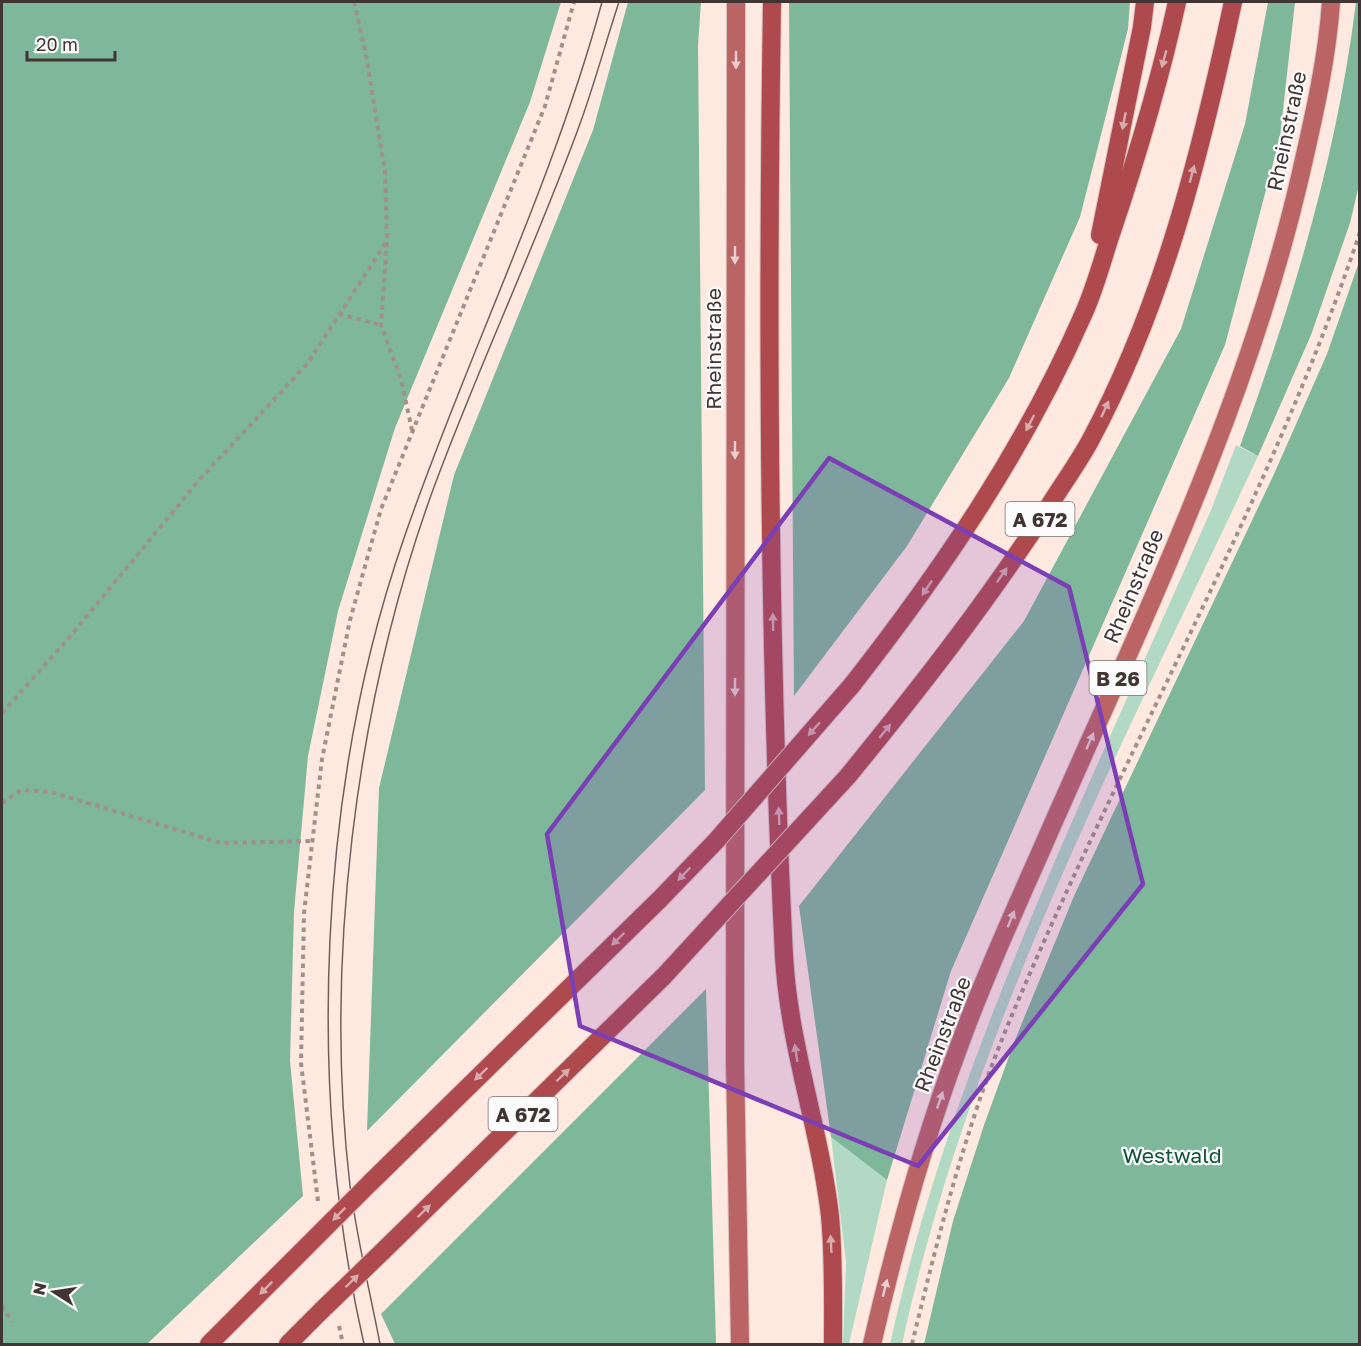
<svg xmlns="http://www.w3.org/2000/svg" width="1361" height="1346" viewBox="0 0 1361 1346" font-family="'Golos Text',sans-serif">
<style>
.green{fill:#b1d9c4}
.forest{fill:#7fb79b}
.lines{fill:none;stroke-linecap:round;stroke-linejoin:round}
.primary-casing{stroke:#d8c5be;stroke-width:20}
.motorway-casing{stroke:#d8c5be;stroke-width:20}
.path{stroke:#a0908a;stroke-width:4;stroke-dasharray:4.5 4.5;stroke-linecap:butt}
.primary{stroke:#ba6465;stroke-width:18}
.motorway{stroke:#ae4a4e;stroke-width:18}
.tram{stroke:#6d605c;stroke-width:1.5}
.motorway-bridge-casing{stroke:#d8c5be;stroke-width:20;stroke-linecap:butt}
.motorway-bridge{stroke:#ae4a4e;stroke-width:18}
.oneway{fill:#d8abad}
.oneway2{fill:#e8cece}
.marked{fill:#7c3eb4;fill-opacity:0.2;stroke:#7c3eb4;stroke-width:4.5;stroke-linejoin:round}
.labels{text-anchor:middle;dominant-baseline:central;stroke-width:4.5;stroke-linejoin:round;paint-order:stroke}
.shield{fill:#fbfbfb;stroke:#78706e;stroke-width:1.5}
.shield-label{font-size:20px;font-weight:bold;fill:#403532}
.street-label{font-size:21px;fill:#403532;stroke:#fbfbfb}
.park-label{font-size:21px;fill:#0f553a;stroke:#fbfbfb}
</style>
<rect width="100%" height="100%" fill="#fee9e1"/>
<path class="green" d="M1236,445l22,11c-135,289 -287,574 -356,888h-12c65,-293 202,-561 321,-834z
M831,1137l56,43 -38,164h-6l3,-82z"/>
<path class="forest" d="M2,2h559l-31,100 -135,326 -57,183 -30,145 -14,156 -4,149 13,135 -156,148h-145z
M628,2h73l-3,43 7,745 -338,341 12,-343 75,-313 139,-345z
M789,2h341l-2,27 -48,188 -71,161 -102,168 -113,150z
M1268,2h27l-15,135 -55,208 -274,626 -64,209 -56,-43 -32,-231 225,-285 157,-292 64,-205z
M1356,2h4l-1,183 -9,38 -39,112 -53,121 -18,-10c53,-145 97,-290 116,-444z
M1359,262v1082h-435l29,-123 31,-96 31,-85 59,-144 200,-422 53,-120z
M706,989l10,355h-321l-14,-30z"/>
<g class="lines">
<defs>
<path id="primary" d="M736,2l-1,1059 5,283
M872,1344c23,-99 50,-199 86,-295 25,-69 56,-137 86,-205 95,-217 202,-434 256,-667 13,-57 27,-116 31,-175"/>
<path id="motorway" d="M772,2c-5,317 -4,636 12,954 5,90 36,173 46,260 4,42 3,86 3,128
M1100,235l42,-208 3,-25
M852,685c90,-115 172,-235 231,-370 12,-26 19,-54 28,-81 26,-77 49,-154 66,-232
M848,776c71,-87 140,-175 201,-270 13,-21 29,-43 41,-65 73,-136 111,-289 143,-439
M370,1183l290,-284
M382,1252l282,-276
M209,1344l98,-98
M288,1344l34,-34"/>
</defs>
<use href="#primary" class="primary-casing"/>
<use href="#motorway" class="motorway-casing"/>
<path class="path" d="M354,2l12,53 19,116 2,70 -6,84 20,54 11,51
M339,314l42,11
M2,713l66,-74 132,-160 107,-115 80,-123
M2,803l19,-13 30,2 170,51 92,-2
M318,1201l-17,-138 3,-150 18,-154 28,-139 31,-111 164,-403 29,-104
M2,1306l10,16
M339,1326l4,18
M912,1344c26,-107 53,-215 95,-317 111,-267 261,-520 353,-795"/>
<use href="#primary" class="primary"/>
<use href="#motorway" class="motorway"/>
<path class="tram" d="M364,1344c-58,-254 -46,-558 40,-806 62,-180 148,-352 198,-536
M380,1344c-10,-52 -23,-105 -30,-158 -26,-223 5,-477 80,-688 46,-127 105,-250 151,-377 14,-39 25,-80 38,-119"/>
<defs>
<path id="motorway-bridge" d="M660,899l56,-58 136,-156
M664,976l184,-200
M307,1246l63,-63
M322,1310l60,-58"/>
</defs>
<use href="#motorway-bridge" class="motorway-bridge-casing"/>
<use href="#motorway-bridge" class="motorway-bridge"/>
</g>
<defs><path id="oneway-solid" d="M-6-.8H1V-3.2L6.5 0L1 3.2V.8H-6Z" transform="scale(1.5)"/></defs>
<g class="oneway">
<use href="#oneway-solid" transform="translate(1164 59) rotate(105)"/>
<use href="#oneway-solid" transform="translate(1124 121) rotate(101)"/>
<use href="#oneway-solid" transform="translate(1192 174) rotate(-75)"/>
<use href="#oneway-solid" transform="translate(1105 409) rotate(-65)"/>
<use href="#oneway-solid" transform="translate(1030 423) rotate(117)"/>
<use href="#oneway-solid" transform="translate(1002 575) rotate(-55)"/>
<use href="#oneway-solid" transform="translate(927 588) rotate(124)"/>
<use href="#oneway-solid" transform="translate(773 622) rotate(-91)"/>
<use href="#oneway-solid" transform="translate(814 729) rotate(131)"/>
<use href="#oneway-solid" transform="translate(885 731) rotate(-51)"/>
<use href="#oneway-solid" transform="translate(779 816) rotate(-92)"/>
<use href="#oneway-solid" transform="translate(684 874) rotate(134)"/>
<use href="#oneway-solid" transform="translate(618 939) rotate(136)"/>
<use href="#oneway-solid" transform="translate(796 1053) rotate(-99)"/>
<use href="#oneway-solid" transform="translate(481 1074) rotate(136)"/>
<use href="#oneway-solid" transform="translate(563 1075) rotate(-44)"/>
<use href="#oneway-solid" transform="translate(424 1211) rotate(-44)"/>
<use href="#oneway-solid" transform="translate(339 1214) rotate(135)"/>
<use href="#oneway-solid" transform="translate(831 1244) rotate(-93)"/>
<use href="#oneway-solid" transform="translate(352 1281) rotate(-44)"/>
<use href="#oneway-solid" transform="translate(266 1288) rotate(135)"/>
</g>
<g class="oneway2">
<use href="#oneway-solid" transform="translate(736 60) rotate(90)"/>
<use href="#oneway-solid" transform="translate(735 255) rotate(90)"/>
<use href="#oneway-solid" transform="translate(735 450) rotate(90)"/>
<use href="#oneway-solid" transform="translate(735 687) rotate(90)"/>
<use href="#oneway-solid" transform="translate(1090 741) rotate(-66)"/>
<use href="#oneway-solid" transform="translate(1011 919) rotate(-68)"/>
<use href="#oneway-solid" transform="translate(940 1100) rotate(-71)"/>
<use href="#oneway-solid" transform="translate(885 1288) rotate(-76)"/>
</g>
<path class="marked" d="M829,458l240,129 74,297 -225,282 -338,-140 -33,-192z"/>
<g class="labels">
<g class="shield">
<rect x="1005.5" y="502" width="69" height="34" rx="4.5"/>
<rect x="1089.5" y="661" width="57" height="34" rx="4.5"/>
<rect x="488.5" y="1097" width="69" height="34" rx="4.5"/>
</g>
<g class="shield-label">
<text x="1040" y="519">A 672</text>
<text x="1118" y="678">B 26</text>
<text x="523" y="1114">A 672</text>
</g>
<g class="street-label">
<text transform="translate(1286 131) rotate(-78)">Rheinstraße</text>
<text transform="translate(713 349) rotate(-90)">Rheinstraße</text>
<text transform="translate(1133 586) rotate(-67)">Rheinstraße</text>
<text transform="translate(942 1034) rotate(-69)">Rheinstraße</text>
</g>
<g class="park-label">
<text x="1172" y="1155">Westwald</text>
</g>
</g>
<rect width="1361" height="1346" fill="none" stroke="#403532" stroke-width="6"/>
<g transform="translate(54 1292) rotate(282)" stroke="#fbfbfb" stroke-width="4.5" paint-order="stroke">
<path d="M0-4.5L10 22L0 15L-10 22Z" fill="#403532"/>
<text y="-9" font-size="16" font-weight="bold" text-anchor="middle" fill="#403532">N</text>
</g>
<path d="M27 51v9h88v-9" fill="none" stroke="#403532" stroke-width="3"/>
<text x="36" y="51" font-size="18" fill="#403532" stroke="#fbfbfb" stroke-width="4.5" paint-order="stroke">20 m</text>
</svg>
